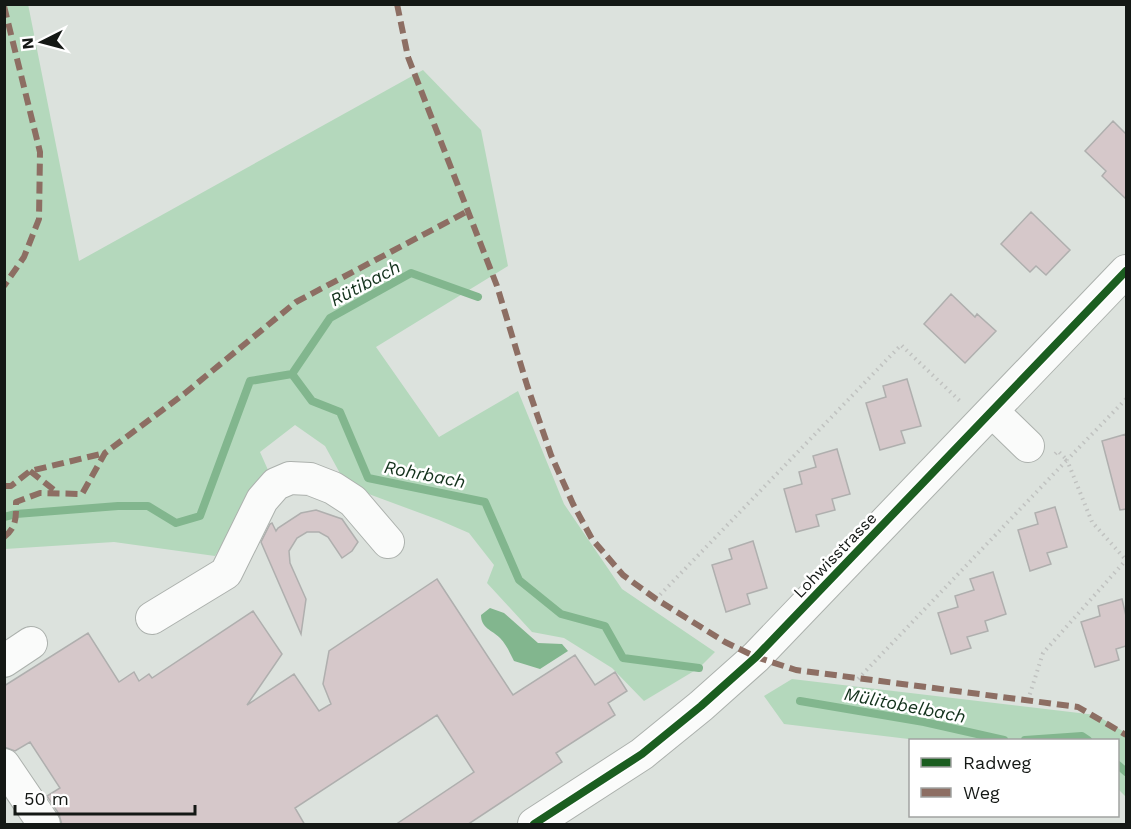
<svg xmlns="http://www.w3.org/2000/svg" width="1131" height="829" viewBox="0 0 1131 829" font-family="'Work Sans',sans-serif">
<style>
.green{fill:#b4d8bc}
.water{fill:#82b68e}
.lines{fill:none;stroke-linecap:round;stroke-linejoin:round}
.stream{stroke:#82b68e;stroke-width:8}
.building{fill:#d6c8ca;stroke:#afafae;stroke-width:1.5}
.minor-casing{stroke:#acb1ad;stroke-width:34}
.path{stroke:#c0c2c0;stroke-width:4;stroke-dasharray:1.5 4.5;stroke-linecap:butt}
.minor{stroke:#fafbfa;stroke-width:32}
.quiet{stroke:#8d6e63;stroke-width:6;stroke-dasharray:12 6;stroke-linecap:butt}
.cycleway-casing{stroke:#fff;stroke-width:11}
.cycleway{stroke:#1b5e20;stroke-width:8}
.labels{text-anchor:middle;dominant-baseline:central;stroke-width:5;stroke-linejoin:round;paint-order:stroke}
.street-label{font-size:16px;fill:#141815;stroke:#fff}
.water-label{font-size:18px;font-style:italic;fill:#12311b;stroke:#fff}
</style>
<rect width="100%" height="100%" fill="#dce2dd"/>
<path class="green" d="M28,4l51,257 344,-191 58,60 27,136 -132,81 63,90 79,-46 46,113 58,85 93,63 -16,16 -55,33 -32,-33 -48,-30 -32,-6 -45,-49 7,-18 -25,-32 -30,-13 -92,-34 -22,-40 -30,-21 -35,27 8,18 -53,86 -101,-14 -109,7 -1,-544z
M792,679l304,36 30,18v64l-8,-8v-49h-201l-133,-16 -20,-28z"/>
<path class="water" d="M490,608l14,5 34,30 24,1 6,7 -28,18 -26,-8c-4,-8 -8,-17 -14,-23 -8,-8 -19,-10 -19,-23z"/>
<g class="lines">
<path class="stream" d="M292,374l38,-56 81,-45 67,24
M4,517l12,-3 102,-8h30l28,17 24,-7 50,-135 42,-7 20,27 28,11 28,66 117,24 34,78 42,34 44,12 18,32 76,10
M800,701l124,21 80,18
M1025,740l57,-4 6,4
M1118,765l8,7"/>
</g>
<path class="building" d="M1113,121l13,13v65l-24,-23 4,-5 -21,-20z
M1031,212l39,38 -24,25 -10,-9 -6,6 -29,-28z
M951,294l24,23 2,-3 19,17 -31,32 -41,-39z
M907,379l14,47 -20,5 4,12 -25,7 -14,-47 20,-6 -3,-11z
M1126,434v75l-6,1 -18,-69z
M837,449l13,45 -18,5 3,11 -19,5 3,11 -23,6 -12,-43 18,-5 -3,-12 17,-5 -3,-11z
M1055,507l12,40 -20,6 4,11 -21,7 -12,-41 20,-6 -3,-11z
M316,510l26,9 16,23 -6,9 -10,7 -14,-21 -9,-5h-12l-10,6 -8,13 1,12 16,36 -5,35 -40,-92 9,-18 2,-1 4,8 2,-3 23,-15z
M753,541l14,47 -20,6 3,10 -24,8 -14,-47 20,-6 -3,-10z
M993,572l13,42 -21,7 3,10 -21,6 4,11 -20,6 -13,-41 20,-6 -3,-11 19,-6 -4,-11z
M437,579l76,116 62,-40 20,30 20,-13 12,19 -19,12 7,12 -59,38 6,9 -95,63h-72l79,-53 -37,-57 -142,93 10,17h-243l-3,-11 -12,-18 13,-8 -30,-46 -15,9 -11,-4v-61l84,-53 31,49 15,-10 5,9 10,-7 3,4 101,-67 29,43 -35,51 47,-31 25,37 12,-7 -8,-20 6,-33z
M1122,599l4,17v30l-10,3 3,11 -24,7 -14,-45 19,-6 -2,-10z"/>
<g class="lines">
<defs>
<path id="minor" d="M992,411l36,35
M152,618l74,-45 36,-73 14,-16 14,-6 20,1 23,9 20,13 35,41
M4,661l27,-18
M4,765l40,59
M534,824l108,-70 59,-48 55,-49 370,-386"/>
</defs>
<use href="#minor" class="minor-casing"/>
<path class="path" d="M1126,399l-59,61 25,62 34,38
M656,599l245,-254 61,58
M858,679l209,-219 -9,-9 -3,3
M1028,700l15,-47 83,-93"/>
<use href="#minor" class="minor"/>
<path class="quiet" d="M397,4l11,53 89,229 30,99 24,70 22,49 19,35 31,36 33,24 69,43 31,15 40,13 282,37 48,28
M4,6l36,146 -1,67 -15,38 -20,29
M30,471l28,22
M4,486h7l19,-15 75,-18
M4,537c13,-10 12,-20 12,-35l24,-9 42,1 23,-41 79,-59 112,-92 172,-91"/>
<defs>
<path id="cycleway" d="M534,824l108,-70 59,-48 55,-49 370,-386"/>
</defs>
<use href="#cycleway" class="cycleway-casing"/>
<use href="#cycleway" class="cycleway"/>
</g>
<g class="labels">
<g class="street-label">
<text transform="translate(835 555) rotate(-46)">Lohwisstrasse</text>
</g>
<g class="water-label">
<text transform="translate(365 283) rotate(-28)">Rütibach</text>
<text transform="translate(425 474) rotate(11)">Rohrbach</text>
<text transform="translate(905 705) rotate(11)">Mülitobelbach</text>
</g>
</g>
<rect width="1131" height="829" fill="none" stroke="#141815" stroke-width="12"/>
<rect x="909" y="739" width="210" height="78" fill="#ffffff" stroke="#a1a3a1" stroke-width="1.5"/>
<rect x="921" y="758" width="30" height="9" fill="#1b5e20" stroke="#a1a3a1" stroke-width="1.5"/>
<text x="963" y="769" font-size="18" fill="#141815">Radweg</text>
<rect x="921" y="788" width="30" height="9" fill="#8d6e63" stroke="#a1a3a1" stroke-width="1.5"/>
<text x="963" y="799" font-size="18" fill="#141815">Weg</text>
<g transform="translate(42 42) rotate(264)" stroke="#ffffff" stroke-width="4.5" paint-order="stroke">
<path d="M0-4.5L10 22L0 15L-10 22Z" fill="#141815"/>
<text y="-9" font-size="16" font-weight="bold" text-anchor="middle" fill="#141815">N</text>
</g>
<path d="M15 805v9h180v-9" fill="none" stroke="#141815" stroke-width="3"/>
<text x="24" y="805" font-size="18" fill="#141815" stroke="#ffffff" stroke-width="4.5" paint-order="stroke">50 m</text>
</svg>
